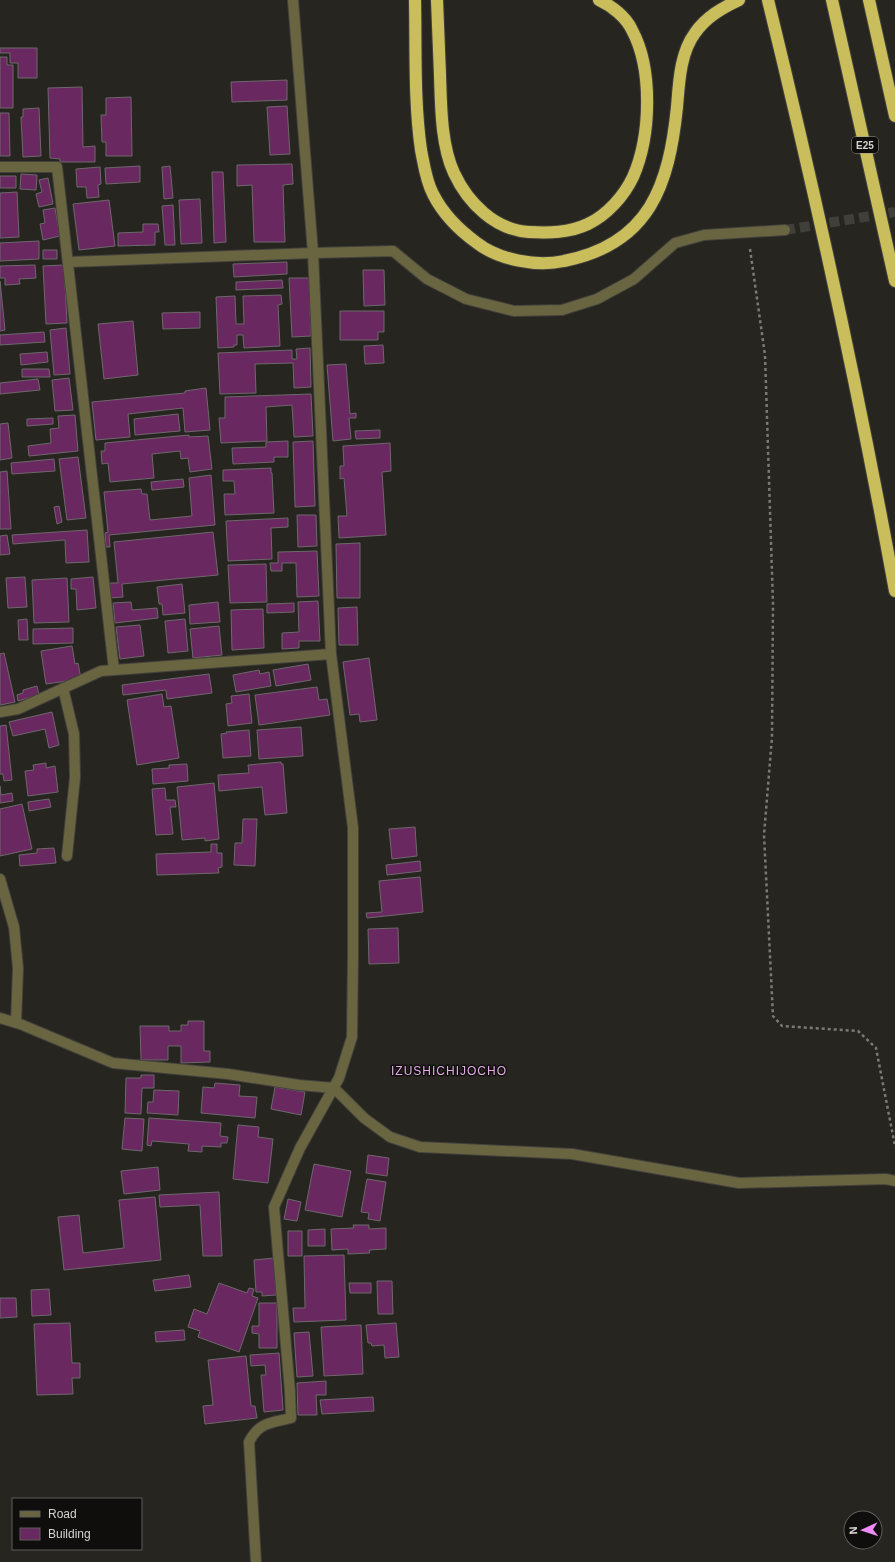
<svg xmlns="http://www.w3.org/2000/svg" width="895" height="1562" viewBox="0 0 895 1562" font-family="Helvetica,sans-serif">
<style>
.building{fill:#6a2860;stroke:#6d686c}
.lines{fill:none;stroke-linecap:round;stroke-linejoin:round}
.minor-tunnel{stroke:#413f3a;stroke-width:10;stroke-dasharray:10 5;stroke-linecap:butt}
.minor-casing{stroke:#43413c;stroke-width:12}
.highway-casing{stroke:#43413c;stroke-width:14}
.path{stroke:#7b7a76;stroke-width:2.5;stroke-dasharray:3 3;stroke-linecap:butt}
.minor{stroke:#696541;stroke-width:10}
.highway{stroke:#cabe5c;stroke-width:12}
.labels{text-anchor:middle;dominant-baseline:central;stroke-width:3;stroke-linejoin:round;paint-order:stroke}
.shield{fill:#0f0e0c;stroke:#999895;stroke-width:1}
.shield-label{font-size:10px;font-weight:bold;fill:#d4d3d0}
.neighbourhood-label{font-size:12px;letter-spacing:1px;fill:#e2abe5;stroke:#0f0e0c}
</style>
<rect width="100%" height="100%" fill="#272520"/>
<path class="building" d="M0,48h37v30h-19v-15h-8v-10h-10z
M0,57h7v8h6v43h-13z
M287,80v20l-55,2 -1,-20z
M82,87l1,60 12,-1v16h-35v-3l-10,-1 -2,-70z
M131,97l1,59h-26v-14h-4l-1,-27h5v-17z
M287,106l3,48 -20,1 -3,-48z
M39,108l2,48 -18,1 -2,-40h2v-8z
M0,113h9l1,43h-10z
M292,164l1,20 -10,1 2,57h-31l-2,-57 -15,1v-21z
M140,166v16l-34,2 -1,-16z
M170,166l3,32 -9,1 -2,-32z
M100,167l1,17 -3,1 1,12 -12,1 -1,-11h-9l-1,-18z
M212,172h11l3,70 -12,1z
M21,174l16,1 -1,15 -16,-1z
M0,176h16v12h-16z
M48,178l5,26 -14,3 -3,-13 6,-2 -3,-12z
M17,192l2,45 -19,1v-45z
M200,199l2,44 -21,1 -2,-44z
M109,200l6,46 -36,4 -6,-46z
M173,205l2,40h-10l-3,-39z
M55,208l5,28 -17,4 -3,-16 5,-1 -2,-13z
M143,224h15l1,8h-4v13l-37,1v-13l25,-1z
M39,241v18l-39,2v-18z
M43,250h14v9h-14z
M287,262v12l-53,3 -1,-13z
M35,265l1,13 -17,1 1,5 -15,1v-7h-5v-12z
M64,265l3,58 -21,1 -3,-58z
M363,270h21l1,35 -21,1z
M289,278h20l2,58 -19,1z
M282,280l1,8 -47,2v-8z
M0,281l5,49 -5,1z
M281,295l1,9 -4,1 2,41 -36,2 -1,-13h-6v10h-3v2l-16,1 -2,-51 19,-1 1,28h8l-1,-28z
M340,311h44v21h-6v8h-38z
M200,312v16l-37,1 -1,-16z
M133,321l5,54 -34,4 -6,-55z
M66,328l4,46 -16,1 -4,-45z
M44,332l1,10 -45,3v-10z
M383,345l1,18 -19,1 -1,-18z
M310,348l1,39 -17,1 -1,-25 -38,1 1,29 -36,1 -2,-41 74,-3v9h5l-1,-10z
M47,352l1,10 -27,3 -1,-11z
M346,364l4,50 6,-1v5h-7l2,21 -18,2 -6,-76z
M22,369h27l1,8h-28z
M69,378l4,32 -18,1 -3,-31z
M38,379l2,11 -40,4v-11z
M206,388l4,42 -25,2 -2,-24 -55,6 2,23 -34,3 -4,-38 93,-9v-2z
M311,394l2,42 -19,1 -2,-32 -26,2 1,34 -46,2 -2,-25h6v-21z
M178,414l2,17 -45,4 -1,-16z
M75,415l3,36 -49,5 -1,-10 23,-3 -1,-14 9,-1 -1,-12z
M53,418v6l-26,2v-7z
M8,423l4,35 -12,2v-36z
M380,430v8l-24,1 -1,-8z
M189,435v2l19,-1 4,33 -22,3 -2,-14 -7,1 -1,-8 -28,3 2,24 -44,4 -2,-19 -6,1 -1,-13h4v-8z
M288,441v16h-14v5l-41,2 -1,-16 34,-1v-5z
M313,441l2,65 -20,1 -2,-65z
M390,443l1,28 -9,1 4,63 -47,3 -1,-22h9l-3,-38 -4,1v-13h4l-1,-20z
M78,457l8,61 -19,2 -8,-61z
M54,459l1,12 -43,3 -1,-11z
M271,468v5h1l2,40 -49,2 -1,-21h11l-1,-13h-11v-11z
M7,471l4,58h-11v-57z
M211,475l4,50 -106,10 1,12h-4l-1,-14 3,-1 -4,-40 37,-3 1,5h5l3,26 42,-4 -3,-38z
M183,479l1,8 -32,3 -1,-8z
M59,506l3,16 -5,2 -3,-17z
M297,515h19l1,31 -19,1z
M288,518v9l-17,1 1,31 -44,2 -2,-40z
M87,530l2,32 -23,1 -1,-23 -52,4 -1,-9z
M213,532l5,43 -96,9 1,13 -13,1 -1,-15h9l-4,-41z
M7,535l3,19 -10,1v-19z
M360,543v55h-23l-1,-54z
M317,551l2,45 -22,1 -1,-34h-14v8h-11l-1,-8h8v-11z
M266,564l1,38 -37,1 -2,-38z
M25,577l2,30 -19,1 -2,-30z
M93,577l3,31 -19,2 -1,-21h-5v-10z
M67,578l2,44 -35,1 -2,-43z
M182,584l3,29 -22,2 -1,-11h-3l-2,-17z
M318,601l2,40h-21v7l-17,1v-16l17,-1 -1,-30z
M131,602l1,8 25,-2 1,10 -43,5 -2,-20z
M218,602l2,20 -30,2 -1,-19z
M294,603v9l-27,1v-9z
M357,607l1,38h-19l-1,-37z
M263,609l1,39 -32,2 -1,-40z
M27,619l1,21h-9l-1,-20z
M185,619l3,32 -20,2 -3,-32z
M140,625l4,31 -24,3 -4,-32z
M219,626l3,29 -29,3 -3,-29z
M73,628v15l-40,1v-15z
M72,646l3,18 3,-1 3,16 -35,5 -5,-33z
M4,653l11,49 -15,3v-51z
M369,658l8,62 -17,2 -1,-8 -9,1 -7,-53z
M308,664l3,16 -35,6 -3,-16z
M259,670l1,4 9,-2 2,14 -35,6 -3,-17z
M209,674l3,19 -45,6 -1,-9 -43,5 -1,-10z
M37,686l2,9 -21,6 -1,-6 6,-2v-3z
M317,687l2,13 8,-1 3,16 -71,10 -4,-30z
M162,694l2,13 7,-1 8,52 -42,7 -10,-65z
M249,694l3,29 -24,3 -2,-22 6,-1 -1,-7z
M52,712l7,33 -10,3 -4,-19 -32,7 -4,-14z
M6,725l6,55 -8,1 -1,-7h-3v-48z
M301,727l2,29 -44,3 -2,-29z
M249,730l2,26 -28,2 -2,-24 6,-1 -1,-1z
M281,762v2h2l4,49 -22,2 -3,-28 -43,4 -1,-16 31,-2 -1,-8z
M46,763v5l9,-2 3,26 -30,4 -3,-25 9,-1 -1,-5z
M187,764l1,17 -35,3 -1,-15 17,-1v-3z
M214,783l5,56 -14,2v-3l-23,2 -5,-53z
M0,786l1,9 11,-2 1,8 -13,2z
M165,788l1,12h9l1,7h-6l3,27 -17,1 -4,-46z
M49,799l2,8 -22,4 -1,-9z
M22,804l10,45 -32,7v-47z
M243,819h14l-2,47 -21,-1 1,-22h7z
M415,827l2,29 -25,3 -3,-30z
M211,844h6v9h5v14l-4,1 1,5 -62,2 -1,-21 55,-2z
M54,848l2,15 -36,3 -1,-11 18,-2v-4z
M420,861l1,10 -34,4 -1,-10z
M420,877l3,35 -56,6 -1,-5 16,-1 -3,-31z
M398,928l1,35 -30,1 -1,-35z
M188,1021h16v30h6v11l-29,1v-17h-13v14h-27l-1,-34h29v5h12v-6h7z
M141,1075h13v13h-12l-1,26 -16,-1 1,-35h15z
M215,1083l25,2 -1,11 18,1 -2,21 -54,-5 2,-26 11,1z
M275,1087l30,5 -4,23 -30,-6z
M154,1090l25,1 -1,24 -31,-2 1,-11h5z
M125,1118l19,1 -2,32 -20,-2z
M149,1118l72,5 -1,13 8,1 -1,6h-6v4l-19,-1v6l-14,-1 1,-7 -37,-3 -1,5 -4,-1z
M238,1125l21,2 -1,10 15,2 -5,44 -35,-4z
M368,1155l21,3 -2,18 -21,-3z
M314,1164l37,7 -9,46 -37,-7z
M158,1167l2,23 -36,4 -3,-23z
M367,1179l19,3 -6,39 -12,-2 1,-6 -8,-1z
M219,1192l3,64h-19l-3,-51 -40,2 -1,-12z
M155,1197l6,63 -97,10 -6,-53 21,-2 4,38 41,-5 -5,-48z
M288,1199l13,3 -4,19 -13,-2z
M353,1225h16v4l17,-1v21l-17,1 1,3 -22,1v-5l-16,1 -1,-21 23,-1z
M325,1229v17h-17v-16z
M288,1231h14v25h-14z
M344,1255l2,65 -52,2 -1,-14h12l-1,-52z
M274,1258l2,37 -14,1v-4h-6l-2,-32z
M189,1275l2,12 -36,4 -2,-11z
M377,1281h15l1,33h-15z
M219,1283l28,10 2,-5 5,1 -2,7 6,2 -19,54 -41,-15 2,-6 -12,-4 6,-18 13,5z
M349,1283h22v10h-21z
M49,1289l2,26 -19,1 -1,-26z
M0,1298h16l1,19 -17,1z
M259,1303h18v45h-18v-14l-7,-1v-7h7z
M70,1323l2,40h8v15h-8l1,16 -36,1 -3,-71z
M396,1323l3,34 -14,1 -1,-13 -12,1 -1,-3h-3l-2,-18z
M361,1325l2,49 -39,2 -3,-49z
M184,1330l1,10 -29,2 -1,-10z
M309,1332l4,44 -16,1 -3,-44z
M279,1353l4,57 -19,2 -3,-37h5l-1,-10 -14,1 -1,-11z
M246,1356l5,50h4l2,12 -52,6 -2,-18 10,-1 -5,-45z
M326,1381v14h-10l1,20h-19l-1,-32z
M373,1397l1,14 -52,3 -2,-14z"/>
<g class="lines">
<path class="minor-tunnel" d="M785,230l110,-18"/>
<defs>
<path id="minor" d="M0,167h57l57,503
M69,262l244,-9 80,-2 34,28 39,20 48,12 48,-1 35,-11 37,-20 41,-36 29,-8 81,-5
M63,688l11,46 1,43 -8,79
M0,712l18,-3 83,-38 230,-17
M0,879l14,48 4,41 -2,55
M0,1018l20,6 93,39 115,11 71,11 35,3 30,30 26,19 30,10 152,7 167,29 147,-4 9,2
M256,1562l-7,-120c10,-20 22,-19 42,-24l-1,-26 -16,-185 26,-59 39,-70 13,-41 1,-82v-127l-22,-174 -18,-401 -20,-253"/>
<path id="highway" d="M415,0c1,50 -1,101 6,150 3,15 5,31 12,44 10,20 26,36 44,49 22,17 60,24 87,18 86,-17 105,-76 113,-154 2,-24 3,-54 18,-74 11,-16 27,-25 44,-33
M437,0c1,25 2,50 3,75 1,31 1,70 14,98 14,30 41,57 75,59 20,1 40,1 59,-8 19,-9 36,-28 45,-47 18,-41 20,-108 -1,-147 -6,-13 -20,-24 -33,-30
M768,0c48,196 91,393 127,591
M832,0l63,281
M869,0l26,116"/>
</defs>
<use href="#minor" class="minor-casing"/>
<use href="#highway" class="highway-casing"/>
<path class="path" d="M750,249l15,106 8,249 -1,133 -8,98 9,181 9,10 76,5 18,17 19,98"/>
<use href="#minor" class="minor"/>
<use href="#highway" class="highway"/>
</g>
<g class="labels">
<rect class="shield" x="852" y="137" width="26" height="16" rx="3"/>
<g class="shield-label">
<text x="865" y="145">E25</text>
</g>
<g class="neighbourhood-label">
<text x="449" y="1071">IZUSHICHIJOCHO</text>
</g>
</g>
<rect x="12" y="1498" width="130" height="52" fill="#0f0e0c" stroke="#5e5d5a"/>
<rect x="20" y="1511" width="20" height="6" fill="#696541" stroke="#5e5d5a"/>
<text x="48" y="1518" font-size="12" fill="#d4d3d0">Road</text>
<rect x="20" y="1528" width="20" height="12" fill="#6a2860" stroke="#5e5d5a"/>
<text x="48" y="1538" font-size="12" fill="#d4d3d0">Building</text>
<g transform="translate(863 1530) rotate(267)"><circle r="19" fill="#0f0e0c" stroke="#5e5d5a"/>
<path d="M0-3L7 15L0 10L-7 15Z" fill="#ef8bf7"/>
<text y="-6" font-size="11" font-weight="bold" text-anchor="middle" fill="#d4d3d0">N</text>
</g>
</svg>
